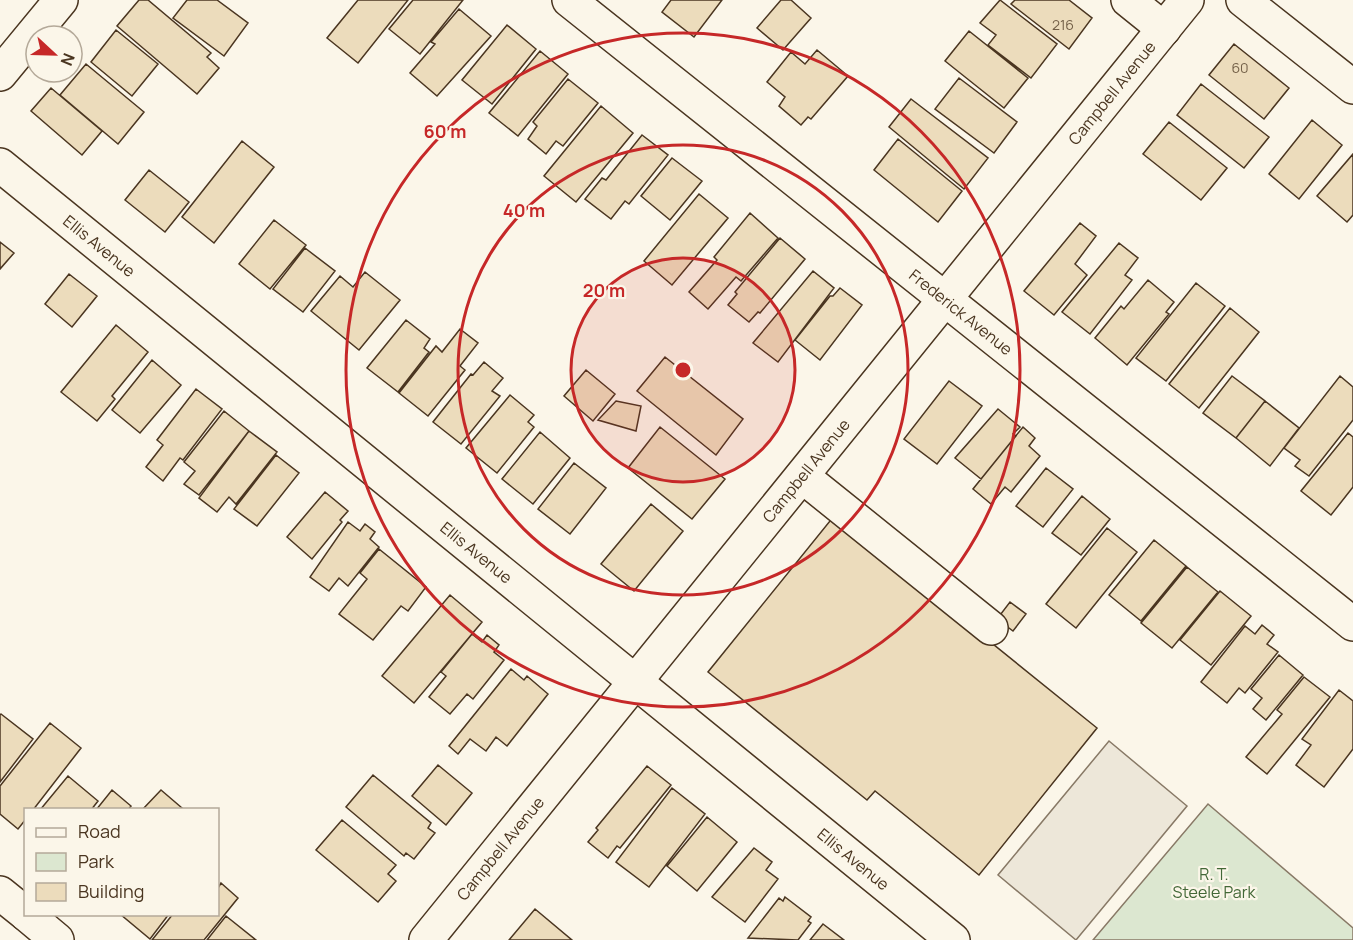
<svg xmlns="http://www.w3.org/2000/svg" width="1353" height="940" viewBox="0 0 1353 940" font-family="Manrope,sans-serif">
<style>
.green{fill:#dce7d0;stroke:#887966;stroke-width:1.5}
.parking{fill:#ede7d9;stroke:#887966;stroke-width:1.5}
.building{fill:#ecdcbc;stroke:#4a3520;stroke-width:1.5}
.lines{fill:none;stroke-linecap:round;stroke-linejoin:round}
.minor-casing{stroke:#4a3520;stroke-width:36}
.minor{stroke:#fbf6e9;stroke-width:33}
.ring{fill:none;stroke:#c62828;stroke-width:3}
.labels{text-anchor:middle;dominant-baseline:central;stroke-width:4.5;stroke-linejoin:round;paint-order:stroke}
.number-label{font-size:14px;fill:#725f47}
.street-label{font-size:16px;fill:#4a3520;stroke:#fbf6e9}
.park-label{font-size:16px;fill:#436837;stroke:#fbf6e9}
.centre{fill:#c62828;stroke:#fbf6e9;stroke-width:3}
.ring-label{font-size:18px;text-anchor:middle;font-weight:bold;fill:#c62828;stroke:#fbf6e9;stroke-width:4.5;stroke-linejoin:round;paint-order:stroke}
</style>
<rect width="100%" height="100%" fill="#fbf6e9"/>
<path class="green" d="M1208,804l145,124v12h-260z"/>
<path class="parking" d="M1109,741l78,65 -111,134 -78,-65z"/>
<path class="building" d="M139,0h9l63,53 -4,4 12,11 -22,26 -80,-68z
M187,0h30l31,23 -24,33 -51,-38z
M358,0h50l-50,63 -31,-25z
M413,0h50l-43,54 -31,-25z
M671,0h51l-28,37 -32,-25z
M781,0h10l20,18 -28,32 -26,-22z
M1000,0l57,44 -26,34 -43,-33 8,-10 -16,-12z
M1015,0h54l23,18 -23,31 -58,-45z
M459,9l32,27 -54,60 -27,-23 25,-29 -4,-2z
M507,25l29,24 -44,55 -30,-24z
M116,30l42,34 -26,32 -41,-34z
M969,31l59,47 -24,30 -59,-47z
M1234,44l55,44 -25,31 -55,-44z
M817,50l31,26 -37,43 -3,-2 -7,8 -22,-19 6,-9 -18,-15 24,-30 14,12z
M540,51l28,23 -50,62 -29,-23z
M86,64l58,48 -26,32 -58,-49z
M959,78l58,44 -23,31 -59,-44z
M568,79l30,24 -35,43 -7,-5 -10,13 -18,-15 9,-13 -4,-4z
M1201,84l68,53 -25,31 -67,-53z
M51,88l51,43 -20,24 -51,-44z
M911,99l77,59 -24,31 -75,-62z
M601,106l32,27 -57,69 -32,-26z
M1312,120l30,25 -43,54 -30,-25z
M1169,122l58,46 -26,32 -58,-46z
M642,135l26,20 -39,49 -4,-3 -14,18 -26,-20 17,-21 4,2z
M898,139l64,52 -24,31 -64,-52z
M242,141l32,26 -60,76 -32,-26z
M1353,154v61l-6,7 -30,-26z
M672,158l30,23 -32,39 -29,-24z
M149,170l40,32 -24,30 -40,-32z
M699,194l29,24 -56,67 -28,-24z
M750,213l28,25 -37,43 -5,-4 -28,32 -19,-17 28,-32 -3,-3z
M274,220l32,25 -36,44 -31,-25z
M1080,223l16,13 -21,28 12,11 -33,40 -30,-24z
M780,238l25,21 -45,54 -2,-1 -9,10 -21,-17 9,-11 -2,-2z
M0,242l14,11 -14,16z
M1119,243l19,15 -13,17 7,5 -42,54 -28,-22z
M305,248l30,23 -32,41 -30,-23z
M813,271l21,17 -56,74 -25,-19z
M365,272l35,28 -41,50 -48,-39 29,-35 13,11z
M69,274l28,22 -25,31 -27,-23z
M1148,280l26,22 -8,10 3,2 -42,51 -32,-27 26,-32 3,3z
M1196,283l29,23 -59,75 -30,-23z
M840,288l22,17 -42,55 -25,-20 35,-44h3z
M1230,308l29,24 -60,76 -30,-24z
M406,320l24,19 -6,9 5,4 -31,40 -31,-24z
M116,325l32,27 -36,44 3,3 -18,22 -36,-29z
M460,329l18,14 -18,23 5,4 -37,46 -29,-23 37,-47 6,6z
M665,357l78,62 -27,36 -79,-64z
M152,360l29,25 -41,48 -28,-23z
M484,362l19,16 -11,13 8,5 -39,48 -28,-22 38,-48 2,1z
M586,370l29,24 -22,27 -29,-25z
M1232,376l33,25 -29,37 -33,-25z
M1340,376l13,11v33l-44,56 -14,-10 5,-6 -16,-12z
M949,381l33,25 -45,58 -33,-25z
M196,389l26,20 -39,51 -3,-2 -17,23 -17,-14 17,-22 -6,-5z
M510,395l24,20 -6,7 6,5 -37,46 -31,-25z
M616,401l25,5 -5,25 -38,-11z
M1265,401l34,27 -29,38 -34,-28z
M998,409l22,18 -7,7 3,2 -35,43 -26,-21z
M224,411l25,20 -50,64 -15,-11 11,-13 -11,-9z
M660,427l65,52 -33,40 -64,-51z
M1023,427l12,11 -6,8 11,10 -29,36 -6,-5 -14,17 -18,-15z
M249,431l28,21 -41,52 -7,-7 -12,15 -18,-14z
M540,432l30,26 -37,46 -31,-25z
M1348,433l5,4v50l-22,28 -30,-24z
M276,455l23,18 -42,53 -23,-17z
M574,463l32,25 -36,46 -32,-25z
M1046,468l27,21 -30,38 -27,-21z
M325,492l23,19 -8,9 2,2 -30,37 -25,-22z
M1082,496l28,23 -29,36 -29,-22z
M651,504l32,27 -49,60 -33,-27z
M834,516l263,212 -118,147 -104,-84 -8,9 -159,-128z
M348,522l12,9 5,-7 10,8 -5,7 9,8 -31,39 -9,-8 -10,13 -19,-14z
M1107,528l30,24 -61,76 -30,-24z
M1154,540l32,26 -45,55 -32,-26z
M379,549l47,38 -18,24 -7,-5 -28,34 -34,-26 28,-35 -7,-6z
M1187,567l31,25 -46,56 -31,-25z
M1220,591l31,25 -40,49 -31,-25z
M450,595l32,27 -68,81 -32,-27z
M1010,602l16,12 -13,17 -16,-12z
M1262,625l12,10 -7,9 11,8 -33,41 -6,-5 -12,15 -26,-21 44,-56 10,8z
M472,634l10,8 5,-7 12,10 -5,7 10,8 -31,39 -6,-5 -17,20 -21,-17 17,-21 -5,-4z
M1279,655l24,20 -37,45 -13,-11 9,-11 -11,-9z
M511,669l13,11 3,-4 21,18 -41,52 -11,-9 -10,14 -16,-12 -12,15 -9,-8z
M1304,677l26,20 -63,77 -21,-17 36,-43 -5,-4z
M1339,690l14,11v48l-29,38 -28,-22 15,-20 -9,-6z
M1,714l32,25 -33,43v-67z
M50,723l31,25 -48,62h-7v9l-8,10 -18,-15v-28z
M438,765l34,28 -26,32 -34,-29z
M647,766l24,19 -51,63 -3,-2 -9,12 -20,-16 10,-12 -2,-2z
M373,775l58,48 -3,5 7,5 -21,26 -8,-6 -2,3 -58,-49z
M68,776l30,25 -7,9h-51z
M672,788l33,26 -56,73 -33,-25z
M112,790l19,16 -3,4h-32z
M161,790l21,18 -2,2h-38z
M707,817l30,25 -40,49 -30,-25z
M342,820l54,45 -8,9 8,7 -18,21 -62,-52z
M754,848l18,14 -6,8 12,9 -33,43 -33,-25z
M221,883l17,15 -34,42h-52l21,-26h45v-26z
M785,897l26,20 -3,4 3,2 -13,17 -50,-2 31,-40 4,3z
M535,909l37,31h-63z
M120,914h49l-19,25z
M226,916l30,24h-49z
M823,924l21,16h-34z"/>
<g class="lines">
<defs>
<g id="minor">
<path id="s1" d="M569,0l784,624"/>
<path d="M1128,0l36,29"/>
<path d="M1243,0l110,87"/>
<path d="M0,74l61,-74"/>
<path id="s2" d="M0,165l953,775"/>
<path d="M802,476l189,152"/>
<path d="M0,893l26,21"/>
<path d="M26,914l31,26"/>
<path id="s3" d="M426,940l761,-940"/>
</g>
</defs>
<use href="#minor" class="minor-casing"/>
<use href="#minor" class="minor"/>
</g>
<circle cx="683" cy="370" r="112" fill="#c62828" fill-opacity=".12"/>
<g class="ring">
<circle cx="683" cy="370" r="112"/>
<circle cx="683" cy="370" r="225"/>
<circle cx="683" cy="370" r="337"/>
</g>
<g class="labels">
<g class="number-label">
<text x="1063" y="24">216</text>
<text x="1240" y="67">60</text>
</g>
<g class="street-label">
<text stroke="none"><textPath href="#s3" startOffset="1090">Campbell Avenue</textPath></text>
<text stroke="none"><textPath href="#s2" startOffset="128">Ellis Avenue</textPath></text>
<text stroke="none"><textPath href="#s1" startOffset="501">Frederick Avenue</textPath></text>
<text stroke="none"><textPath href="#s3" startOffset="604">Campbell Avenue</textPath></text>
<text stroke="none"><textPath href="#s2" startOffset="614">Ellis Avenue</textPath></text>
<text stroke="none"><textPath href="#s3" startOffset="118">Campbell Avenue</textPath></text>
<text stroke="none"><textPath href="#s2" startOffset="1100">Ellis Avenue</textPath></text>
</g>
<g class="park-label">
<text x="1214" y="874">R. T.<tspan x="1214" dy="18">Steele Park</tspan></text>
</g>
</g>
<circle cx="683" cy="370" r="9" class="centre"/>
<g class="ring-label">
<text x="445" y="138">60 m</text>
<text x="524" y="217">40 m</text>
<text x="604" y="297">20 m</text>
</g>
<rect x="24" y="808" width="195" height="108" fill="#fbf6e9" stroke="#b4a999" stroke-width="1.5"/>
<rect x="36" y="828" width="30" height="9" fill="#fbf6e9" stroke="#b4a999" stroke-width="1.5"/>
<text x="78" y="838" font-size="18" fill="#4a3520">Road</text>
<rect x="36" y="853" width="30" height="18" fill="#dce7d0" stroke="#b4a999" stroke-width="1.5"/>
<text x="78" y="868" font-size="18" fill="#4a3520">Park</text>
<rect x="36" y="883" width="30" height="18" fill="#ecdcbc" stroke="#b4a999" stroke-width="1.5"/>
<text x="78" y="898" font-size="18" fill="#4a3520">Building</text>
<g transform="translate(54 54) rotate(112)"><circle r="28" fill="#fbf6e9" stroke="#b4a999" stroke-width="1.5"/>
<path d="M0-4.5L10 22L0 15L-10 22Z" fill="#c62828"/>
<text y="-9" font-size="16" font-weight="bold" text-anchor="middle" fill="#4a3520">N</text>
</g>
</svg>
